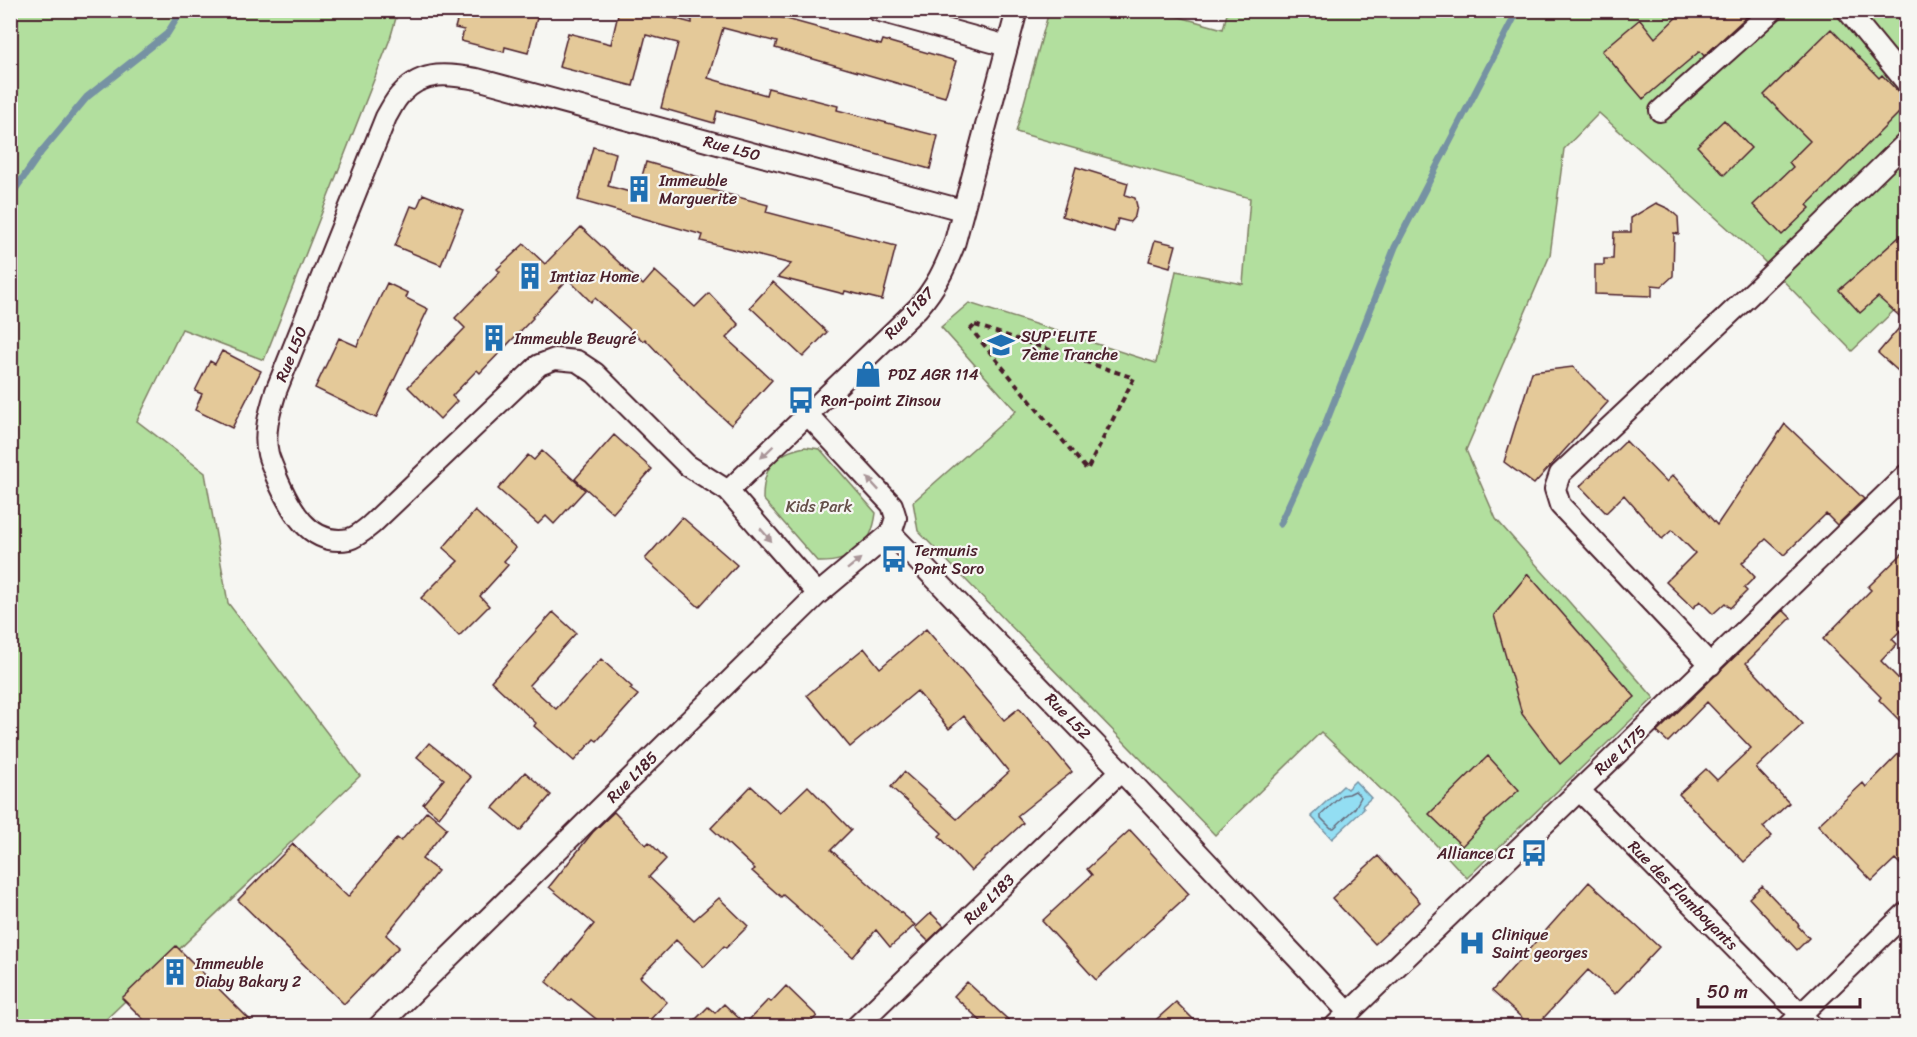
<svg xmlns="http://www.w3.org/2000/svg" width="1917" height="1037" viewBox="0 0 1917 1037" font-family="Sriracha,sans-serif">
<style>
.green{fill:#b2df9e;stroke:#7e7f64;stroke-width:1.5}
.water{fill:#93def3;stroke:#7692a3;stroke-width:1.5}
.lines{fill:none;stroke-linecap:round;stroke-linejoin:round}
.shore{stroke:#676b7b;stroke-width:1.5}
.stream{stroke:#7692a3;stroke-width:7}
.building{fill:#e4c999;stroke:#4a1f2b;stroke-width:1.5}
.minor-casing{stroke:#4a1f2b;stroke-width:24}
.path{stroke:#4a1f2b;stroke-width:4;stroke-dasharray:6 4.5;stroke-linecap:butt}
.minor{stroke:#f6f6f2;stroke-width:20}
.oneway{fill:#a99598}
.labels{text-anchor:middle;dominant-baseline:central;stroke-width:4.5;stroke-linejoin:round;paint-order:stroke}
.street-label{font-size:16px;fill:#4a1f2b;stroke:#f6f6f2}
.poi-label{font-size:16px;fill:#4a1f2b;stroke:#f6f6f2;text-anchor:start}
.park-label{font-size:16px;fill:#644f48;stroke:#f6f6f2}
</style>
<rect width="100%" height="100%" fill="#f6f6f2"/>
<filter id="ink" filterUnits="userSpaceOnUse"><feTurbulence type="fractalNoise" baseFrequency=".0167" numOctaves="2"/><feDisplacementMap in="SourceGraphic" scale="12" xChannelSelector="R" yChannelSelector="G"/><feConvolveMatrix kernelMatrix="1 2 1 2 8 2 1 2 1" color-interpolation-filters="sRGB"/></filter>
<g filter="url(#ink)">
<path class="green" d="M1228,10l678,1v288l-54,52 -91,-93 -162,-145 -35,36 -14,106 -84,195 30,69 158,179 -187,180 -60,-64 -86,-82 -106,103 -297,-304 -5,-29 103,-91 -75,-84 28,-24 187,60 20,-92 67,13 7,-86 -234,-66 33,-121h109l65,18z
M11,11h387l-8,28 -126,321 -82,-31 -45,92 68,52 23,130 132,173 -261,250h-88z
M805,447l15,2 56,64c-4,33 -24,50 -58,49l-55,-63c0,-32 11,-46 42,-52z"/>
<path class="water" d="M1355,781l16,17 -9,8 2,3 -32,30 -21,-23 32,-30 4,3z"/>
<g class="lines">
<path class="shore" d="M1355,791l6,6 -6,11 -21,20h-3l-10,-10v-3l21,-20 7,-1z"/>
<path class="stream" d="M123,10l3,2 31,-2
M10,202l6,-14 25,-36 46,-55 80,-63 15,-24
M1280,524l41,-89 74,-188 123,-237"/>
</g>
<path class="building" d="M460,10h79l-11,43 -23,-6 -1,5 -43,-11 3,-11 -9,-2z
M619,10h23l50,13v-3l-13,-3 1,-7h93l-1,5 109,30 2,-5 73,21 -11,36 -170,-49 2,-6 -54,-14 -15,50 58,17 2,-7 70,18 -1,4 101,26 -8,33 -213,-58 -3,12 -53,-15 17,-65 -32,-8 -13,51 -74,-19 9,-34 43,11z
M1684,10h70l-50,46 -4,-5 -57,48 -41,-48 38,-32 15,19z
M1831,29l48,49 3,-3 24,25v6l-99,99 3,3 -28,27 -29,-30 40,-38 -4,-5 21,-21 -46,-46z
M1724,120l27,28 -27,27 -27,-29z
M593,147l23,6 -8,33 29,8 9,-32 53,15 -2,9 71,19 -2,7 130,34 -14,54 -37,-9 -1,3 -66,-17 13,-13 -90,-23 2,-6 -125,-35z
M1076,167l52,16 -3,12 10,3 2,8 -2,10 -5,6 -12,-3 -4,13 -52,-16z
M423,194l40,16 -22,55 -46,-19 16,-40 6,2z
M1656,203l13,6 9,8 1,17 -5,-1 -1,43 -11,10 -10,-1v11l-57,-2v-29h9v-6h9l1,-27h17v-14z
M581,227l62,58 12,-14 40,36 14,-14 30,32 -13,13 46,42 -41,45 -30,-27 -56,-59 -2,2 -48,-43 -4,4 -23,-23 -36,38 1,1 -53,55 -3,-3 -25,26 5,5 -17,18 -32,-32 57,-59 -10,-10 45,-46 -3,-3 27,-25 21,20z
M1906,231v147l-28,-25 27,-32 -27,-24 -18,16 -21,-23z
M1155,240l21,5 -6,22 -21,-6z
M773,282l54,50 -24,25 -53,-50z
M387,283l21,10 -2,5 22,11 -52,109 -61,-30 24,-50 18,8z
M222,351l39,20 -29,57 -37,-18 7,-16 -7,-3 15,-30 5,3z
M1573,367l35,35 -74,82 -30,-22 28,-90z
M1785,424l79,75 -27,26 -11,-11 -42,41 -18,-16 -24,24 13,14 -11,11 3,3 -17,17 -5,-5 -12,11 -13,-13 -7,7 -27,-26 29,-29 -23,-23 -10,9 -38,-44 -18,18 -26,-27 46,-45 40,41 7,-7 44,50z
M614,435l38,34 -39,44 -38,-34z
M542,451l43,39 -31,34 -8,-8 -8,8 -40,-35 30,-34 6,5z
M475,511l41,37 -12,13 4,4 -28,31 9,10 -30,30 -38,-38 37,-37 -15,-13z
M682,517l55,48 -38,42 -54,-48z
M1906,550v75l-14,14 5,5 -16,17 25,25v41l-27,-27 2,-3 -58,-58 48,-49 -3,-3z
M1528,574l107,123 -75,67 -38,-50 -28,-99z
M1783,610l8,8 -45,45 57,61 -47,44 33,35 -26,24 9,9 -28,26 -65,-68 27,-25 11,11 34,-32 -44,-46 -39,40 -11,-10z
M553,612l23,21 -47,52 27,24 45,-50 31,28 -2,2 8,6 -41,46 -3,-2 -20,22 -40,-35 2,-3 -45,-42z
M926,629l78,91 15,-12 53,64 -55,44 6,7 -52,48 -32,-35 3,-3 -51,-46 13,-15 53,47 52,-47 -45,-56 -15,13 -32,-38 -67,56 -43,-52 57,-47 16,20z
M429,743l42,34 -32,40 -16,-13 21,-25 -27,-22z
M1906,746v124l-11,-11 -23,22 -54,-56 45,-42 3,4z
M1488,756l31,34 -38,34 1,1 -20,21 -33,-32z
M525,772l26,23 -31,36 -27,-23z
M751,786l29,27 28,-27 43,44 -20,20 84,75 -25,22 -14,-17 -23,27 -70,-62 -2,2 -29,-26 3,-2 -44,-41z
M427,811l20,17 -25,31 16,12 -52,64 13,12 -55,57 -106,-104 55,-56 55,53 49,-59 4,3z
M614,812l32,33 3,-3 17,17 -17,18 45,43 25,-22 29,28 -22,22 -2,-2 -20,21 -28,-27 -36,37 27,25 -23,24h-39l-34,-27 -2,2 -23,-19 48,-58 -45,-37 44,-55z
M1130,830l59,64 -93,86 -54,-59 50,-46 -5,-6z
M1378,856l42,46 -45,42 -43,-46z
M1589,882l70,65 -44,47 -27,-24 -52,56h-5l-39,-35z
M1762,886l37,39 -1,1 11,12 -12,12 -48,-52z
M931,913l13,13 -16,15 -13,-13z
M176,946l80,80h-106l-28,-28z
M967,982l48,44h-29l-32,-30z
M786,986l31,30 -11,10h-7l-7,-6 -7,6h-96l19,-19 7,6 9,-9 21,20 23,-24 3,2z
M1176,1002l24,24h-51z"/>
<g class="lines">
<defs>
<path id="minor" d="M876,10l131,36
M1847,10l59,72
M1660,111l113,-101
M807,414l85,91 4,13 -5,15
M728,491l190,-183c18,-21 26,-38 36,-63l63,-235
M891,533l230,238 228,242
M818,594l-90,-103 -41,-26 -92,-92 -18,-12 -22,-2 -16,6 -167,159c-6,5 -15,13 -23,15 -40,8 -60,-32 -73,-63 -2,-7 -6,-14 -8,-22 -5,-21 2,-43 8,-63l110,-274c5,-8 9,-18 16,-24 21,-23 48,-19 75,-14l485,131
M1711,665l-151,-160 -5,-16 5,-15 195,-184 151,-147
M1579,790l233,236
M379,1026l439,-432 73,-61
M857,1026l264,-255
M1335,1026l571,-551
M1789,1026l117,-113"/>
</defs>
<use href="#minor" class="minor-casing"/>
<path class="path" d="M975,325l159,53 -47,92 -116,-141z"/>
<use href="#minor" class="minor"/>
</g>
<defs><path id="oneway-solid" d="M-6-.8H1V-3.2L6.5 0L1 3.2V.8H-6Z" transform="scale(1.5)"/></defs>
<g class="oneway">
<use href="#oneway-solid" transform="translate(767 452) rotate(136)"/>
<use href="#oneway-solid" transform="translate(873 484) rotate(-133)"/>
<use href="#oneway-solid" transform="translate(766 535) rotate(49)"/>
<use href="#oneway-solid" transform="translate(854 564) rotate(-39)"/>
</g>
</g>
<defs>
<symbol id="building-bare" viewBox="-9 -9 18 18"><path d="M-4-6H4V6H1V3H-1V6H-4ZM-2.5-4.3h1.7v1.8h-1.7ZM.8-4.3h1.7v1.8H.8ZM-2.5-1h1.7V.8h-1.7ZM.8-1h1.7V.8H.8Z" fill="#1f6fb2" stroke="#f6f6f2" stroke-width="2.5" paint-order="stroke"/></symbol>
<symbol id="university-bare" viewBox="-9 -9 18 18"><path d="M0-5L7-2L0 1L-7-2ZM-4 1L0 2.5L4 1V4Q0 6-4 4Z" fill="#1f6fb2" stroke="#f6f6f2" stroke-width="2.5" paint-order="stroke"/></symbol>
<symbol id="shop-bare" viewBox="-9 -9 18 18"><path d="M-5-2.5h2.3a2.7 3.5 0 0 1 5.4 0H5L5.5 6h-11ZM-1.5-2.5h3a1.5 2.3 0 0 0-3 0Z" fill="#1f6fb2" stroke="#f6f6f2" stroke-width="2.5" paint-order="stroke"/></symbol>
<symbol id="bus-bare" viewBox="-9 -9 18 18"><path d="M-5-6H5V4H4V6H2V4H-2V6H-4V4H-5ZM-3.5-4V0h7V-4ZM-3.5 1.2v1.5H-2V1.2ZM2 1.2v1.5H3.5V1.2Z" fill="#1f6fb2" stroke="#f6f6f2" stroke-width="2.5" paint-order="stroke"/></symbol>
<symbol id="hospital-bare" viewBox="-9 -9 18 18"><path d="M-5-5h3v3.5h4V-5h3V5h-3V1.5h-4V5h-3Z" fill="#1f6fb2" stroke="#f6f6f2" stroke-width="2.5" paint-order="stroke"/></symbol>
</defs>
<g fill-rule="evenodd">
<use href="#building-bare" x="620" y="170" width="38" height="38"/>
<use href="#building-bare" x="511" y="257" width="38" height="38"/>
<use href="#building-bare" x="475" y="319" width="38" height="38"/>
<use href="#university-bare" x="982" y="326" width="38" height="38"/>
<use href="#shop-bare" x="849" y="355" width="38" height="38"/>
<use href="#bus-bare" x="782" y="381" width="38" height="38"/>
<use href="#bus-bare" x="875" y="540" width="38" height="38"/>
<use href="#bus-bare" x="1515" y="834" width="38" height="38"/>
<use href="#hospital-bare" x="1453" y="924" width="38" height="38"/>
<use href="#building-bare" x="156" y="953" width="38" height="38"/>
</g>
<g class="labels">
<g class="street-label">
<text transform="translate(732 148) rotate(15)">Rue L50</text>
<text transform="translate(909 313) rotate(-47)">Rue L187</text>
<text transform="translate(291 354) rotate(-68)">Rue L50</text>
<text transform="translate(1068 716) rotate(46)">Rue L52</text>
<text transform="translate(1620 750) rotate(-43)">Rue L175</text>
<text transform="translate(632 777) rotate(-45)">Rue L185</text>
<text transform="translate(1683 895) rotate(45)">Rue des Flamboyants</text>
<text transform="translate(989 899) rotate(-44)">Rue L183</text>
</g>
<g class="poi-label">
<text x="659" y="180">Immeuble<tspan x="659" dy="18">Marguerite</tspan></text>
<text x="550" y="276">Imtiaz Home</text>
<text x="1021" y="336">SUP'ELITE<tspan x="1021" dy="18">7ème Tranche</tspan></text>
<text x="514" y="338">Immeuble Beugré</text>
<text x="888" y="374">PDZ AGR 114</text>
<text x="821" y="400">Ron-point Zinsou</text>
<text x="914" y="550">Termunis<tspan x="914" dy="18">Pont Soro</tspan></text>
<text x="1514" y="853" text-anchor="end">Alliance CI</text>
<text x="1492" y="934">Clinique<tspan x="1492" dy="18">Saint georges</tspan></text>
<text x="195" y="963">Immeuble<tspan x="195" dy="18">Diaby Bakary 2</tspan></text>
</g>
<g class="park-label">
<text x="819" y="506">Kids Park</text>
</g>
</g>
<rect width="1917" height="1037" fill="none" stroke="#f6f6f2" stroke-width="36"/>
<rect x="18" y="18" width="1881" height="1001" fill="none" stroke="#4a1f2b" stroke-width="2" filter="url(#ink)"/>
<path d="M1698 998v9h162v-9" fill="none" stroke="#4a1f2b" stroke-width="3"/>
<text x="1707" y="998" font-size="18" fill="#4a1f2b" stroke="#f6f6f2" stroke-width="4.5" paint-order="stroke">50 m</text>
</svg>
